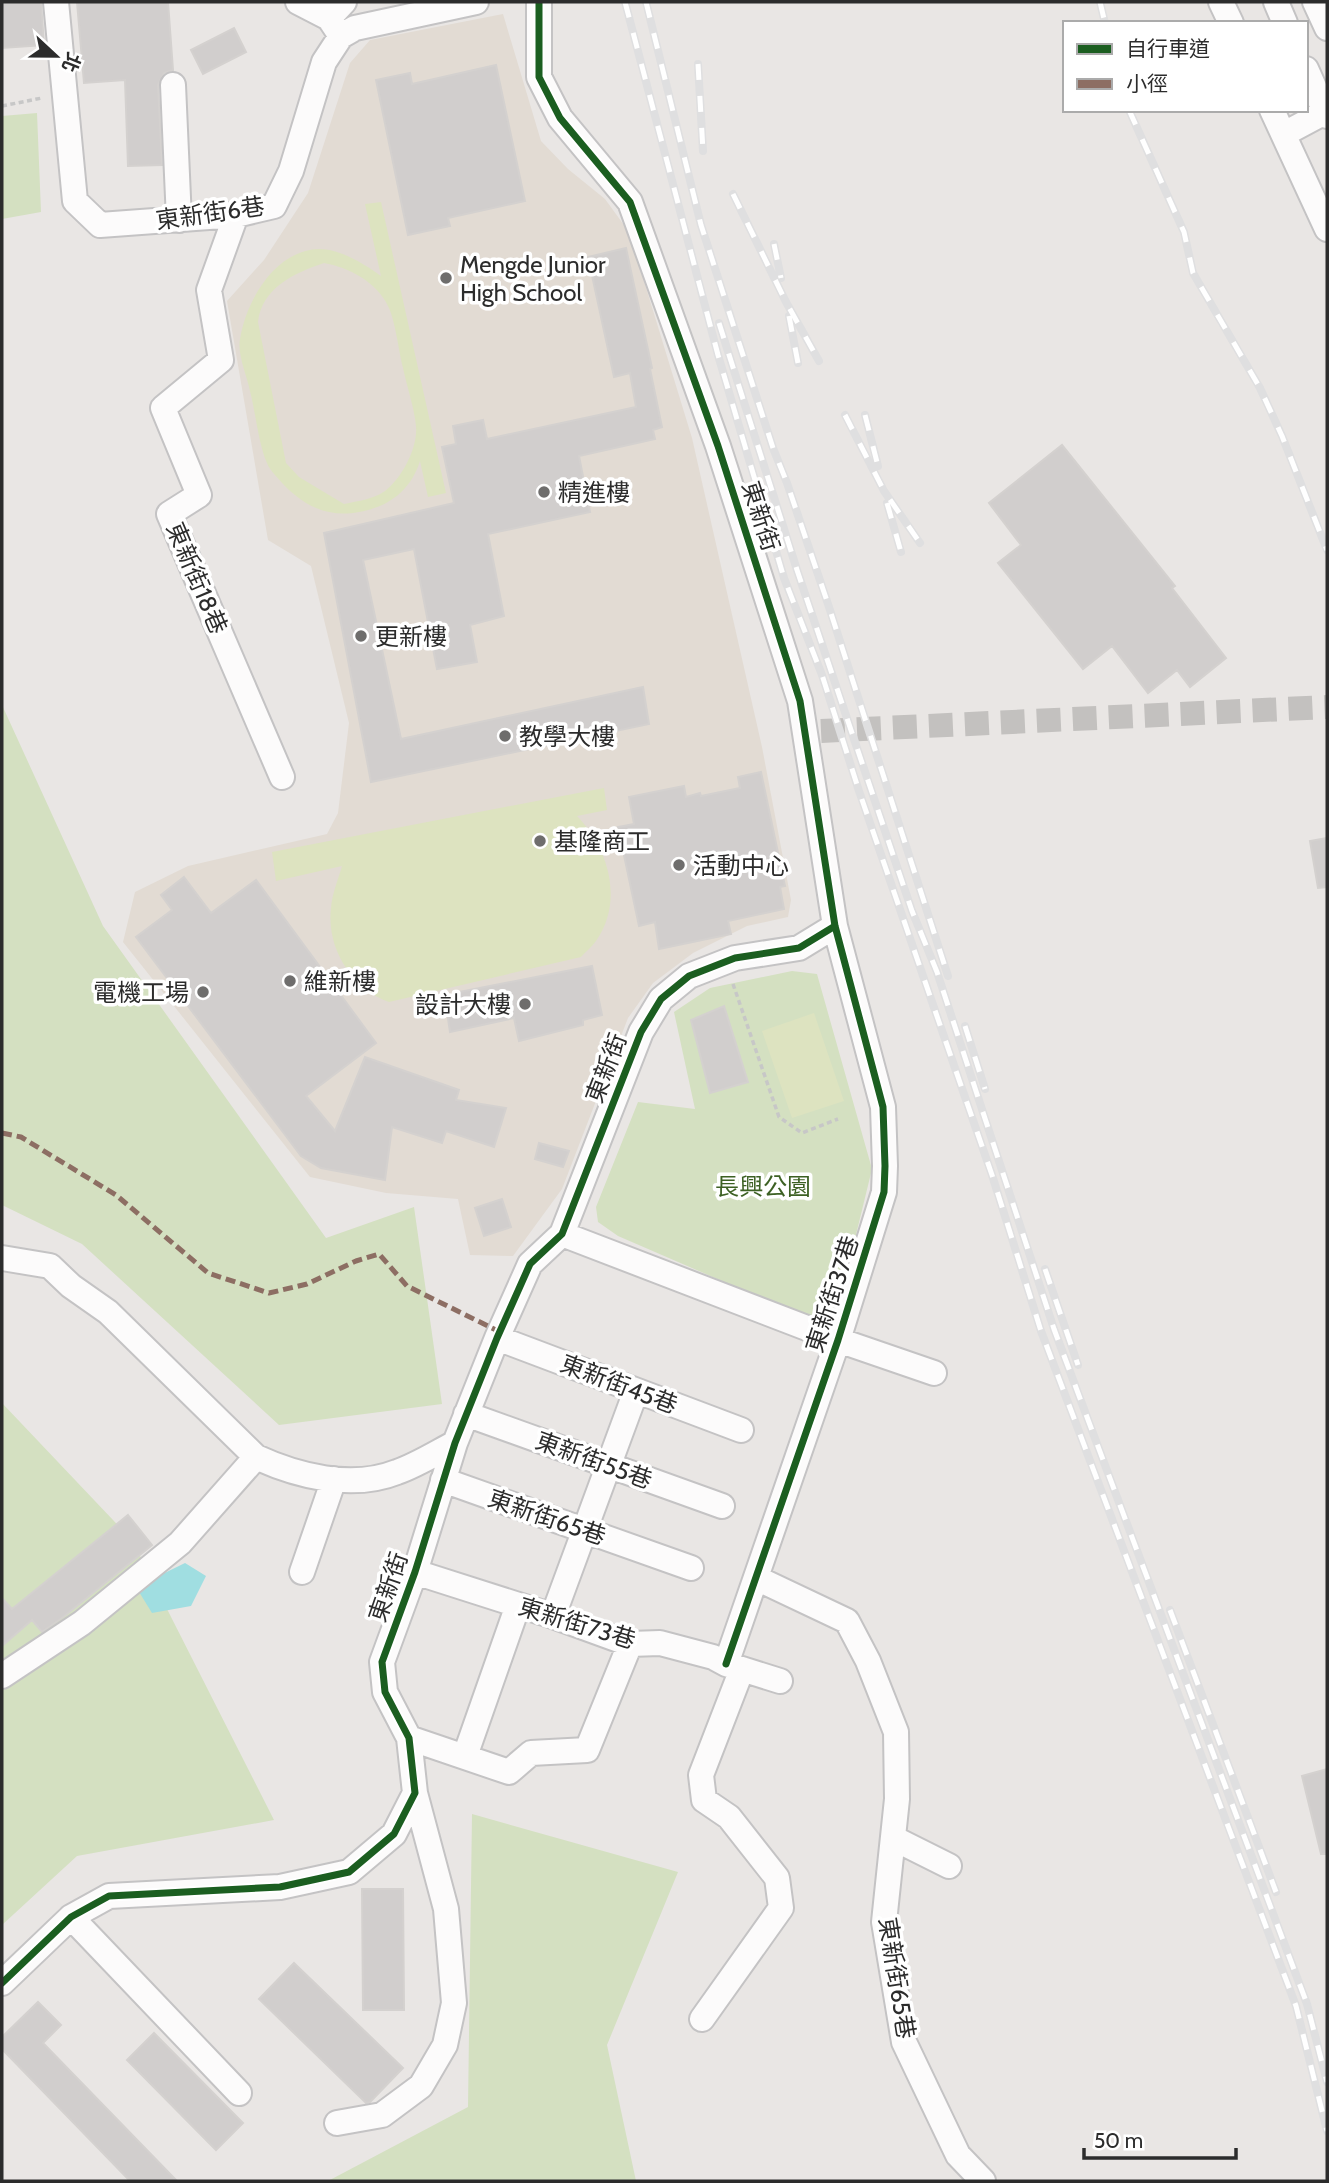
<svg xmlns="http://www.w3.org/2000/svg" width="1329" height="2183" viewBox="0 0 1329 2183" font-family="Cabin,'Noto Sans TC',sans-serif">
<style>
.education{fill:#e2dbd3}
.green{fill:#d4e0c1}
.pitch{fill:#dde3c0;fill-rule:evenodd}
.water{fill:#a0dee1}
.building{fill:#d1cecd;stroke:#d4d1cf;stroke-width:2}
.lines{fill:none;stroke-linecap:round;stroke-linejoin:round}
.minor-tunnel{stroke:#c3c1bf;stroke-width:24;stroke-dasharray:24 12;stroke-linecap:butt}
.minor-casing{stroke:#c4c3c4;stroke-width:28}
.path{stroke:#c7c7c7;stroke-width:3.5;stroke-dasharray:5 3.5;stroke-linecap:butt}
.minor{stroke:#fcfbfb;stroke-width:24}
.rail-casing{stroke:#dfdfe0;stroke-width:8}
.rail{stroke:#fff;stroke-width:5;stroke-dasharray:16;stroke-linecap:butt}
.quiet{stroke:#8d6e63;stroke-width:5;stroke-dasharray:10 5;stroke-linecap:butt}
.cycleway-casing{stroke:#fff;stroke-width:11}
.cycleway{stroke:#1b5e20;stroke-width:7}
.poi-dot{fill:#6e6d6c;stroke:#fff;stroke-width:2.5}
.labels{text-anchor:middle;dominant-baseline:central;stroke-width:7;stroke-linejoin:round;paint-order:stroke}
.street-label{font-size:24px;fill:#2c2c2c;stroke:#fff}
.poi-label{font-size:24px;fill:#2c2c2c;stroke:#fff;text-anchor:start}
.park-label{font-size:24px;fill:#3d6124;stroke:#fff}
</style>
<rect width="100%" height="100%" fill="#e9e6e4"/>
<path class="education" d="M503,14l38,127 27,28 37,30 24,33 63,206 70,309 29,153 -3,17 -41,9 -54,27 -40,30 -25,35 -66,171 -49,67 -43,-1 -12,-56 -72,-6 -76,-16 -187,-235 12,-50 53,-26 139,-32 11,-21 11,-90 -38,-157 -43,-26 -41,-239 37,-41 44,-67 42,-130 20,-23z"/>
<path class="green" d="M37,113l4,99 -39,7v-103z
M2,705l101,221 223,312 88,-31 28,197 -163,21 -197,-181 -80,-39z
M792,971l25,3 55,195 -39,160 -215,-93 -20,-14 -2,-15 42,-105 57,7 -21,-97 36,-24z
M2,1403l130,137 142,280 -197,36 -75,69z
M472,1814l206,58 -71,173 29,136h-308l140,-74z"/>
<path class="pitch" d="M381,202l65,291 -18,4 -8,-36c-9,29 -31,46 -61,51 -31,6 -55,-6 -76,-28 -5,-6 -13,-13 -16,-21 -8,-17 -12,-53 -17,-72 -3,-15 -13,-37 -10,-52 6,-38 35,-89 79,-90 22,0 45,15 62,27l-16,-72zM324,263c24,4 53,19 64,43 7,13 11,46 15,62 4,19 11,39 13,58 2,22 -14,52 -31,65 -11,8 -27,10 -41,13l-45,-27 -13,-14 -28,-141c4,-34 36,-49 66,-59z
M604,788l3,22 -30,6c32,33 47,85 19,125 -4,6 -11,11 -15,16l-192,45c-37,-13 -63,-54 -58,-94 1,-14 7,-28 11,-42l-66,15 -4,-29z
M814,1013l30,88 -52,17 -30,-87z"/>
<path class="water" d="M185,1563l21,13 -15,30 -39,7 -16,-26z"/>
<path class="building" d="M2,2h39l3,43 -42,3z
M77,2h91l5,68 -9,3 -6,12 4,80 -34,1 -3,-86 -41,3z
M234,28l12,24 -43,22 -12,-24z
M496,65l29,136 -77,17 2,8 -42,9 -32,-155 34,-7 2,11z
M626,248l26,120 -2,1 12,58 -9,3 2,9 -76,17 11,56 -102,22 16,82 -34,9 7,37 -40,7 -23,-120 -51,11 38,179 242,-52 6,37 -278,58 -47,-249 130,-30 -12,-56 14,-3 -3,-18 30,-6 4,19 149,-32 -6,-34 -16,4 -26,-120z
M1062,445l113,141 -3,2 54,70 -36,29 -13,-17 -29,23 -36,-47 -29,23 -85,-106 23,-18 -32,-42z
M761,772l24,114 -5,1 4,22 -56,12 3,13 -72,15 -4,-27 -16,4 -21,-99 16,-3 -5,-27 55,-11 2,11 14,-4 1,3 39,-8 -2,-11z
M1327,838v49l-9,1 -8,-47z
M184,877l27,36 45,-33 120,163 -70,53 29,35 30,-74 94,33 -3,10 50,8 -12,39 -48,-16 -4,12 -50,-16 -7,53 -64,-12 -20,-12 -165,-219 36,-27 -11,-15z
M592,966l10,49 -19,5v5l-64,16 -5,-23 -64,14 -4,-27 10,-3 -2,-9z
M724,1006l24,76 -38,11 -19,-73z
M539,1143l30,8 -6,16 -28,-8z
M502,1199l9,28 -27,9 -9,-28z
M128,1515l24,30 -90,73 -20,14 -10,-12 -30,26v-48l10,11z
M1327,1769v85h-6l-19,-78z
M362,1889h41l1,121h-41z
M294,1963l109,105 -33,34 -4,1 -107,-104z
M38,2002l23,23 -18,18 134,138h-47l-128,-132v-12z
M154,2033l89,90 -27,27 -89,-90z"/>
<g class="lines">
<path class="minor-tunnel" d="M821,731l506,-24"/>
<defs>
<path id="minor" d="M56,2l19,199 25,24 136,-10 38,-9 17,-35 33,-109 17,-26 14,-8 121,-26
M298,2l31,16 12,18
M539,2v75l21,41 70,84 88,244 82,255 35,225 48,181 2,59 -1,26 -46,148 -112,324
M1221,2l10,21
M1276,2l9,21
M1315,2l12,26
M329,18l15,-16
M1306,69l21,47
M173,85l6,135
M1272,110l55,119
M1284,134l43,-23
M236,215l-27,75 12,70 -58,48 36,87 -30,19 113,263
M562,1234l276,106 96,33
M2,1258l48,8 21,20 37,26 148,145c41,19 96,33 141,15 20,-7 39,-19 58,-29
M497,1338l244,92
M466,1414l256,92
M443,1480l248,88
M302,1572l32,-93
M415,1572l138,44 77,28 30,-1 53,14 13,7 54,17
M756,1578l91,43 21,40 28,71 1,67 -13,123 20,120 54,113 25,26
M553,1616l83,-225
M2,1676l80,-53 98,-80 76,-86
M409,1738l100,34 22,-19 56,-3 43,-106
M465,1756l53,-151
M893,1838l56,28
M71,1917l168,176
M2,1983l69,-66 38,-21 171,-9 69,-15 45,-38 21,-41 -6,-55 -24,-46 -3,-30 33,-90 40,-129 42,-105 33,-74 32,-30 79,-202 20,-33 28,-23 46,-18 64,-10 36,-22
M702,2019l79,-111 -4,-30 -48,-61 -25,-17 -3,-25 41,-106
M337,2123l45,-8 39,-29 24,-41 9,-42 -8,-94 -31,-116"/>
</defs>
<use href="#minor" class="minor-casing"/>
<path class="path" d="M2,106l40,-8
M733,984l46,133 23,16 36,-14"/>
<use href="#minor" class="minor"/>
<defs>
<path id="rail" d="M625,2l93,353 66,223 38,97 37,116 133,384 49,156 255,675 31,125
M646,2l55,223 72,223 14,35 41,121 120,372
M1100,2l5,21
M698,64l5,87
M1129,110l55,122 9,41 67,115 22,48 45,114
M733,194l53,108 33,59
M774,244l7,34
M789,316l9,47
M719,323l78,247 115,341 25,61 117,357 253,675 20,78
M845,415l39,76 36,52
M865,415l13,51
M887,503l14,49
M965,1026l20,63
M1045,1269l33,96
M1170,1610l106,282"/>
</defs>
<use href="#rail" class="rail-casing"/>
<use href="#rail" class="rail"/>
<path class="quiet" d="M2,1133l19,4 95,58 92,78 61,20 38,-9 49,-23 23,-7 28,32 93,46"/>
<defs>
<path id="cycleway" d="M539,2v75l21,41 70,84 88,244 82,255 35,225 48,181 2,59 -1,26 -46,148 -112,324
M2,1983l69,-66 38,-21 171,-9 69,-15 45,-38 21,-41 -6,-55 -24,-46 -3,-30 33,-90 40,-129 42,-105 33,-74 32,-30 79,-202 20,-33 28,-23 46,-18 64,-10 36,-22"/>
</defs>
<use href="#cycleway" class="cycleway-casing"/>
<use href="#cycleway" class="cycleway"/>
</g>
<g class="poi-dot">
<circle cx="446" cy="278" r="7"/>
<circle cx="544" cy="492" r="7"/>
<circle cx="361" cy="636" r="7"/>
<circle cx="505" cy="736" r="7"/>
<circle cx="540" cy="841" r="7"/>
<circle cx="679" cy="865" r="7"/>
<circle cx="290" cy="981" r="7"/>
<circle cx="203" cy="992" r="7"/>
<circle cx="525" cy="1004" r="7"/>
</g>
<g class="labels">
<g class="street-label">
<text transform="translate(210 213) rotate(-8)">東新街6巷</text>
<text transform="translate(761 516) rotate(72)">東新街</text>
<text transform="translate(197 578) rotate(67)">東新街18巷</text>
<text transform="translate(606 1068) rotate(-69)">東新街</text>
<text transform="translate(832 1294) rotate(-72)">東新街37巷</text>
<text transform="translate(619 1384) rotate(21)">東新街45巷</text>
<text transform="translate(594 1460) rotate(20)">東新街55巷</text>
<text transform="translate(547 1517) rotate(19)">東新街65巷</text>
<text transform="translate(388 1587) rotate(-71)">東新街</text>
<text transform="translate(577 1623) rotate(17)">東新街73巷</text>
<text transform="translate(897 1978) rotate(81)">東新街65巷</text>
</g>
<g class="poi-label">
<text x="460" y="264">Mengde Junior<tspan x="460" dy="28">High School</tspan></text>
<text x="558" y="492">精進樓</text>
<text x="375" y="636">更新樓</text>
<text x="519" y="736">教學大樓</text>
<text x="554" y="841">基隆商工</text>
<text x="693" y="865">活動中心</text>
<text x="304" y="981">維新樓</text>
<text x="189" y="992" text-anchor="end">電機工場</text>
<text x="511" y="1004" text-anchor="end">設計大樓</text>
</g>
<g class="park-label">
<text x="763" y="1186">長興公園</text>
</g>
</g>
<rect width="1329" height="2183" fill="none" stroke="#2c2c2c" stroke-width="7"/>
<rect x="1063" y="21" width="245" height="91" fill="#ffffff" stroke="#ababab" stroke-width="2"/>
<rect x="1077" y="44" width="35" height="10" fill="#1b5e20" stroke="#ababab" stroke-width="2"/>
<text x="1126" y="56" font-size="21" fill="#2c2c2c">自行車道</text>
<rect x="1077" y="79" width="35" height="10" fill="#8d6e63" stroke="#ababab" stroke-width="2"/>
<text x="1126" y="91" font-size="21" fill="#2c2c2c">小徑</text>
<g transform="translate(56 56) rotate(112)" stroke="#ffffff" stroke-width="5" paint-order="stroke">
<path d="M0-5L12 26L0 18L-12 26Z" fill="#2c2c2c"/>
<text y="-10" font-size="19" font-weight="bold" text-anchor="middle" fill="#2c2c2c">北</text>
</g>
<path d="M1084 2148v10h152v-10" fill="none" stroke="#2c2c2c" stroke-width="3.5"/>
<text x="1094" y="2148" font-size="21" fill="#2c2c2c" stroke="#ffffff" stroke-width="5" paint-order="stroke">50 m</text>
</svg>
